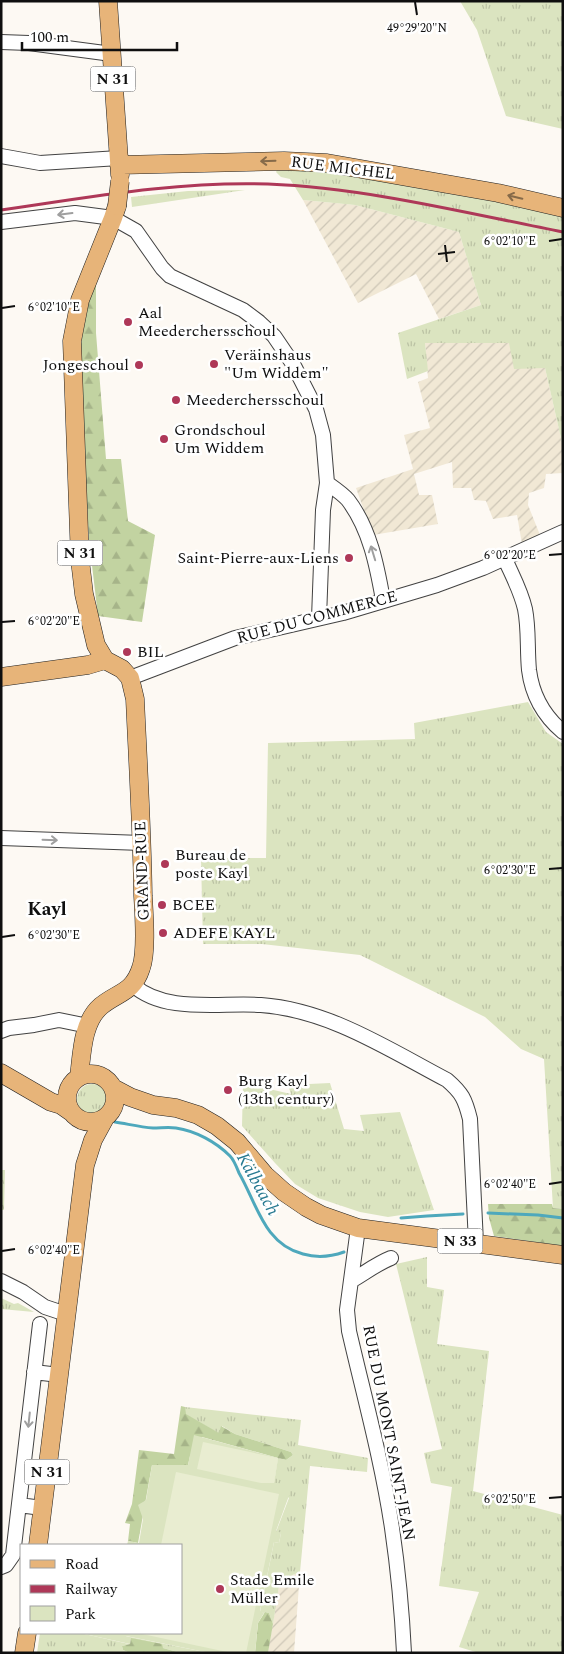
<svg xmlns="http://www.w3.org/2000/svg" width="564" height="1654" viewBox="0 0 564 1654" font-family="Spectral,serif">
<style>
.farmland{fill:url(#farmland-furrows)}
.grass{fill:url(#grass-tufts)}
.forest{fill:url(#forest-firs)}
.park{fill:#dbe4c0}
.pitch{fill:#e9edd1}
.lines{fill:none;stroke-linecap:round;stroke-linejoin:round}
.stream{stroke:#4ea8bc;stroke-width:3}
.minor-casing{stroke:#424242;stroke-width:16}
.major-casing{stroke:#202020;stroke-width:19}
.minor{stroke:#fff;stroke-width:14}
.major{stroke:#e7b479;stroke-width:18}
.rail{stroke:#ae3858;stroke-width:3}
.major-bridge-casing{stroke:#202020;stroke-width:19;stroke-linecap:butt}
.major-bridge{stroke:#e7b479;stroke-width:18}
.oneway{stroke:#866a49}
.oneway2{stroke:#9f9f9f}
.ticks{fill:none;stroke:#0f0f0f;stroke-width:2}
.poi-dot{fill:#ae3858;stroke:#fff;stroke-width:2}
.labels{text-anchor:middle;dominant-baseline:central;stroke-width:5;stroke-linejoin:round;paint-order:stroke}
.shield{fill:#fff;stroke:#575757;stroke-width:1}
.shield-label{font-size:15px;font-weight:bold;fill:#0f0f0f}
.street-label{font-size:16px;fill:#0f0f0f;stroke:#fff}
.poi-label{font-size:16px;fill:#0f0f0f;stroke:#fff;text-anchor:start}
.water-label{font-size:18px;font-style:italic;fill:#287a91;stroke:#fff}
.quarter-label{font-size:19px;font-weight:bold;fill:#0f0f0f;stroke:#fff}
.ticks-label{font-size:12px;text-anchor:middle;fill:#0f0f0f;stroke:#fff;stroke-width:5;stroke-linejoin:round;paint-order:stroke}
</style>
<defs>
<pattern id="farmland-furrows" width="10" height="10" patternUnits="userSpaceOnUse" patternTransform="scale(1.25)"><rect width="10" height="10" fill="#f1e8d5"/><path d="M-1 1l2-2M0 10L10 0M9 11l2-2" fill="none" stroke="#cdc6b6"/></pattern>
<pattern id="grass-tufts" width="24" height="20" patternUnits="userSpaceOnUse" patternTransform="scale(1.25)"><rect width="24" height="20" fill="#dbe4c0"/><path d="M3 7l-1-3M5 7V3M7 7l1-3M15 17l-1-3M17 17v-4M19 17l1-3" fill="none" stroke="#bbc2a4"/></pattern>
<pattern id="forest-firs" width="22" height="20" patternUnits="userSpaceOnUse" patternTransform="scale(1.25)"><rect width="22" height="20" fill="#c2d3a1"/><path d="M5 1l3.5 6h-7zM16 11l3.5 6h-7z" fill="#a6b489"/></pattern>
</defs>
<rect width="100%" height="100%" fill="#fdf9f3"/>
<path class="farmland" d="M303,200l52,5 104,27 22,73 -42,14 -23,-45 -58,29z
M425,343h84l36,25 18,79v26l-17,1 -2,14 -15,5 -1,12 12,30 -18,9 -5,-29 -24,4 -7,-18 -12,-1 -3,-12h-18l-1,-26 -38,12 5,21h13l6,29 -65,11 -17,-47 57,-19 -9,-34 26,-7 -12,-46 10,-4z
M300,1572l-6,81h-26l12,-73z"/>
<path class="grass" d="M460,1h103v128l-57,-13 -29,-86z
M279,166h40l244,47v234l-18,-79 -31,1 -5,-26h-84l3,28 -21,8 -9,-46 83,-28 -22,-73 -104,-27 -52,-5 -13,-21 -9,-2 -5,-5z
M245,190l-113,17 -1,-10 57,-6z
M528,702l18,30 17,12v465l-10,-1 -9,-149 -23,-10 -36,-32 -125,-62 -98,-11h-59l-2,-86h65l2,-115 147,-4 -1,-16z
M243,1083l48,11 -3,-9 42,-2 14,46 20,2 -4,-16 40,-3 34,98 -46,7 -28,-5 -42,-14 -23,-14 -20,-21 -33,-37z
M77 1099a15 15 0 1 1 30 0a15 15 0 1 1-30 0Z
M1,1170h4l-1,40h-3z
M427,1257v30l17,3 -7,54 52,7 -16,140 90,24v138h-84l-20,-6 20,-55 -40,-6 13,-99 -21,-4 -7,-30 18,-4 -46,-185z
M1,1298l13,6 4,-1 16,9 -33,-3z
M185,1407l116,13 -3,25 70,13 -1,14 -57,-6 -10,106 -20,8 -7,44 -4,-11 -4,-1 -2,3 1,-2 -4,-1 14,-70 5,1 2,-10 -5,-1 13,-34 -15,-15 4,-25 8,2 7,-5 -2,-3 -56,-18 -13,-8 -2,8 -35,-20z
M40,1633h40l49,11 -4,-8 85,17h-29l-50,-14 -1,5 -8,2 1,4 7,3h-93z"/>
<path class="forest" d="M96,278v55l10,126h15l7,62 27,14 -13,87 -44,-6 -9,-76 -6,-107 -2,-89 7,-42z
M488,1204h64l1,4 10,1v37l-69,-10 -5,-18z
M181,1406l4,1 1,7 33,19 2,-7 14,8 56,18 2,3 -7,5 -8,-2 -76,-21 -12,19 -2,9h-36l-14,78 -10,-2 2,-17 -5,-1 7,-19 7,-54 35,4z
M265,1612l4,1 4,11 -5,29h-13l3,-30z
M131,1638l31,6 1,4 18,5h-51l-7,-3 -1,-4 8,-2z"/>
<path class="park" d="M194,1435l84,23 -4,25c8,0 14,1 16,10l-14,38 5,2 -2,10 -5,-1 -14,69 4,2 -6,10 -3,30h-45l-84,-17 4,8 -50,-11h101v-88h-54l1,-4 11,2 4,-24 -5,-14 8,-5 6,-35h36z"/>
<path class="pitch" d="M203,1442l75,16 -4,25h-13l-64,-14z
M176,1472l103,22 -33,159h-14l-90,-19 39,-1v-88h-20z"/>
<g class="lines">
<path class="stream" d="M115,1122c13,2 25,5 38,6 8,0 16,-1 23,0 20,3 40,14 54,28 4,4 7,12 9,17 18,31 25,71 64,81 14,4 27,3 41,-2
M488,1213l50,2 25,3
M401,1218l26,-2 36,-2"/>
<defs>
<path id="minor" d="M1,42l28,1 83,11
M1,156l39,7 79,-5
M1,222l74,-9 38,5 23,13 26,37 8,8 73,34 16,12 15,14 19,28 23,45 7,26 4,48 -4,27 -4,108
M327,483c7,5 16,11 21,17 22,29 29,66 35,100
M505,559c7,16 16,32 20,50 4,20 2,40 4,61 3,24 15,46 34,62
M130,678l105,-40 108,-25 94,-28 46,-17 80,-36
M1,838l141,5
M133,985c32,29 88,17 128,20 68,5 127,44 186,75 15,13 18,19 23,39l6,124
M1,1031l8,-3 25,-3 25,-5 29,6
M358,1228l-11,82 2,21c15,65 33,130 43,197 6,41 10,83 12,125
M1,1281l22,11 22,15 21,7
M351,1281c14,-8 25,-17 40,-23
M34,1372l25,3
M19,1505l23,3
M1,1567l5,-2 7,-10 27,-231"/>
<path id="major" d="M108,1l12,174
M119,165l165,-4 43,2 171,30 65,15
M1,677l87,-12 17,-5
M1,1073l50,29 10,3 10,7
M67 1098a24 24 0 1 1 48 0a24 24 0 1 1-48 0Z
M79,1077c3,-23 3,-55 22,-71 17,-14 32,-13 40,-38 6,-16 3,-54 2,-72 -1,-66 -5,-132 -8,-197l-5,-21 -8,-9 -17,-9 -9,-15 -12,-51 -4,-34 -8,-219 8,-41 33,-82 4,-12
M113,1088l17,9 23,8 23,3 22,7 19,11 20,16 28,33 19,17 22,15 15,8 37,13 205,27
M38,1545l47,-380 8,-25 12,-22
M24,1653l3,-20"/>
</defs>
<use href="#minor" class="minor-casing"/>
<use href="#major" class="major-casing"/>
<use href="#minor" class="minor"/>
<use href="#major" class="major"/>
<path class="rail" d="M1,210c89,-13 177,-29 267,-26 99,4 198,29 295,48"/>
<defs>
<path id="major-bridge" d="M117,206l3,-25"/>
</defs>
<use href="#major-bridge" class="major-bridge-casing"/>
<use href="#major-bridge" class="major-bridge"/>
</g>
<defs><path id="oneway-shaft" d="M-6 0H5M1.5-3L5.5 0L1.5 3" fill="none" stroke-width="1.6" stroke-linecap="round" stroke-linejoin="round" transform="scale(1.25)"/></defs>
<g class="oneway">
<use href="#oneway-shaft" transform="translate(268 161) rotate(178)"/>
<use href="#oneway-shaft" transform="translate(515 197) rotate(-167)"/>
</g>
<g class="oneway2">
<use href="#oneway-shaft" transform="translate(65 214) rotate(173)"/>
<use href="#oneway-shaft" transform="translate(373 553) rotate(-107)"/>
<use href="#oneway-shaft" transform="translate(50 840) rotate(2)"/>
<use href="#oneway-shaft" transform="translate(29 1420) rotate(96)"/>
</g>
<path class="ticks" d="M415,2l2,13M549,241l13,-2M445,245l2,17M438,254l17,-2M2,308l13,-2M549,555l13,-1M2,622l13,-1M549,869l13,-1M2,937l13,-2M549,1184l13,-2M2,1251l13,-2M549,1498l13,-1"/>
<g class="poi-dot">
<circle cx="128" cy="322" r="5"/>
<circle cx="214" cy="364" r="5"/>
<circle cx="139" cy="365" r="5"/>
<circle cx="176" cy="400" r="5"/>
<circle cx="164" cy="439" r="5"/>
<circle cx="349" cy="558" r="5"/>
<circle cx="127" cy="652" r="5"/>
<circle cx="165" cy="864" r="5"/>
<circle cx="162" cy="905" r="5"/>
<circle cx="163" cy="933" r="5"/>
<circle cx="228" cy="1090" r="5"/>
<circle cx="220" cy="1589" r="5"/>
</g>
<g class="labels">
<g class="shield">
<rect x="90.5" y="66.5" width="45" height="25" rx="4"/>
<rect x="57.5" y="540.5" width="45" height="25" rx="4"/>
<rect x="437.5" y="1228.5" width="45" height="25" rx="4"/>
<rect x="24.5" y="1459.5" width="45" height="25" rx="4"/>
</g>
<g class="shield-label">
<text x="113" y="79">N 31</text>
<text x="80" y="553">N 31</text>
<text x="460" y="1241">N 33</text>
<text x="47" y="1472">N 31</text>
</g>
<g class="street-label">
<text transform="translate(343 168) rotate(7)">RUE MICHEL</text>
<text transform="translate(317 617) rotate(-15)">RUE DU COMMERCE</text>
<text transform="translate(142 871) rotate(-92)">GRAND-RUE</text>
<text transform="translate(389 1433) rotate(79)">RUE DU MONT SAINT-JEAN</text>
</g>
<g class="poi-label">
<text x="138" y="313">Aal<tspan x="138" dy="18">Meederchersschoul</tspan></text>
<text x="224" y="355">Veräinshaus<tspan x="224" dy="18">"Um Widdem"</tspan></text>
<text x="129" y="365" text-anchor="end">Jongeschoul</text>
<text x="186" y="400">Meederchersschoul</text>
<text x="174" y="430">Grondschoul<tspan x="174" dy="18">Um Widdem</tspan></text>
<text x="339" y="558" text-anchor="end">Saint-Pierre-aux-Liens</text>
<text x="137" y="652">BIL</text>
<text x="175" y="855">Bureau de<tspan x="175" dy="18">poste Kayl</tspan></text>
<text x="172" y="905">BCEE</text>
<text x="173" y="933">ADEFE KAYL</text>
<text x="238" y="1081">Burg Kayl<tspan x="238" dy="18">(13th century)</tspan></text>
<text x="230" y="1580">Stade Emile<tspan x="230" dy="18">Müller</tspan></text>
</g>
<g class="water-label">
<text transform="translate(258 1184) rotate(61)">Kälbaach</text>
</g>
<g class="quarter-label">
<text x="47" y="909">Kayl</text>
</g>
</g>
<g class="ticks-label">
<text x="417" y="32">49°29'20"N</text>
<text x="510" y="245">6°02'10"E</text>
<text x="54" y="311">6°02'10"E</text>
<text x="510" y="559">6°02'20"E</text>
<text x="54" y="625">6°02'20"E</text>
<text x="510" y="874">6°02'30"E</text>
<text x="54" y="939">6°02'30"E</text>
<text x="510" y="1188">6°02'40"E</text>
<text x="54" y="1254">6°02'40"E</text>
<text x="510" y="1503">6°02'50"E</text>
</g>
<rect width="564" height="1654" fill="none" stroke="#0f0f0f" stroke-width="5"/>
<rect x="20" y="1544" width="162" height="90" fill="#ffffff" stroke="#9f9f9f"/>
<rect x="30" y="1560" width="25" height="8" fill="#e7b479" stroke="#9f9f9f"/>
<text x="65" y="1569" font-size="15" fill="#0f0f0f">Road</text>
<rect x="30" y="1585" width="25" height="8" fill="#ae3858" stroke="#9f9f9f"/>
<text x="65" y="1594" font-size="15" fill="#0f0f0f">Railway</text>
<rect x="30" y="1606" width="25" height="15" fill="#dbe4c0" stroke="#9f9f9f"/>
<text x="65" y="1619" font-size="15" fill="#0f0f0f">Park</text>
<path d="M22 42v8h155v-8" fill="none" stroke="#0f0f0f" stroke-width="2.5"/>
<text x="30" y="42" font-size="15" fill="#0f0f0f" stroke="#ffffff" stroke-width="4" paint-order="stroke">100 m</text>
</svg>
